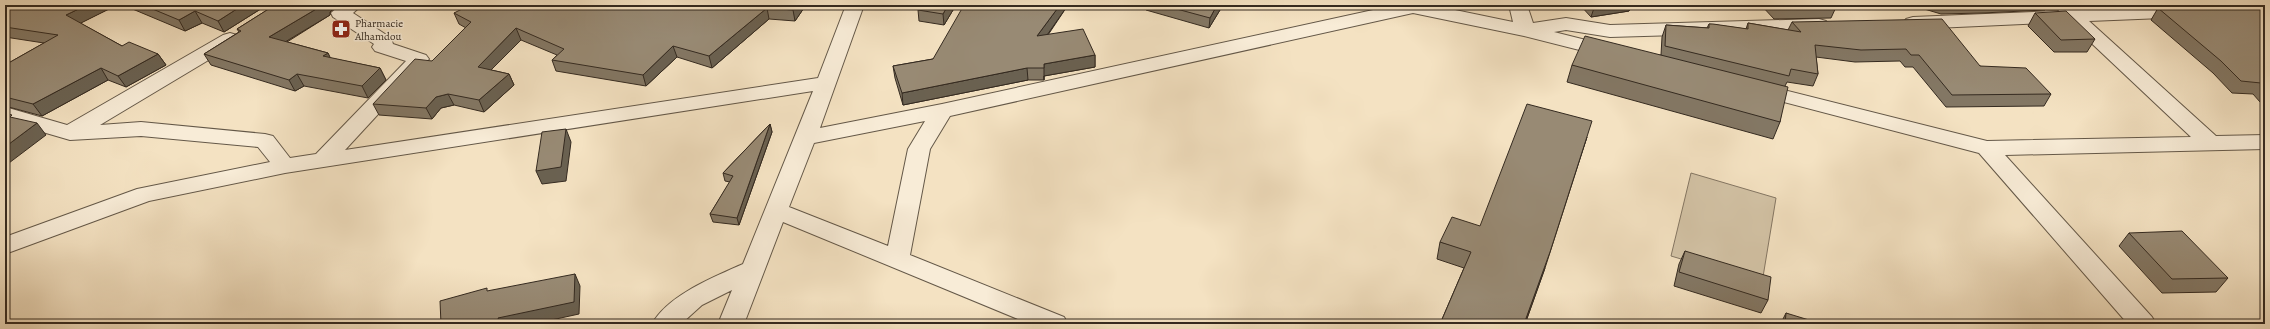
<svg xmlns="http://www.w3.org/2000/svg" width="2270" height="329" viewBox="0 0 2270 329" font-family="Alegreya,serif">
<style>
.green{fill:#d3c3a6;stroke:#847663}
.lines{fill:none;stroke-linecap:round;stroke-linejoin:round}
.minor-casing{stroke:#645848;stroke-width:2}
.minor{fill:#f8ecd7;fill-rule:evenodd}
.wall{fill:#837764;stroke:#342a20}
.shaded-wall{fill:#6a6151;stroke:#342a20}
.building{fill:#988a74;stroke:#342a20}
.labels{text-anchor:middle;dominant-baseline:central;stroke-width:3;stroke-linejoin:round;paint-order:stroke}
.poi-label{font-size:11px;fill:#342a20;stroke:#f8ecd7;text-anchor:start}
</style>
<rect width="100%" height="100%" fill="#f4e2c2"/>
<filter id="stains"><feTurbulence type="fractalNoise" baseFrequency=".005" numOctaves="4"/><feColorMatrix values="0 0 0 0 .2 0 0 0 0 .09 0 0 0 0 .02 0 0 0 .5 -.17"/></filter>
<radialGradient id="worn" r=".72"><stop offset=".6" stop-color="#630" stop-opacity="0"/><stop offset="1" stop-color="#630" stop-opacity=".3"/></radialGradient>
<path class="green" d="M1691,173l85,25 -14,85 -91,-27z"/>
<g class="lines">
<defs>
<path id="minor" d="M340,5h22l-9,8 38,25 2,6 33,11 3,4 -84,91 473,-72 28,-73h18l-44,123 122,-24 454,-99h35l82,17 -4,-17h18l6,18 33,-5 44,7 209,-6 7,2 3,4 -3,4 -7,2 -209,6 -44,-7 -12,2 64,16 3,4 -3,4 -7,2 -87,-22 -111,-23 -463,103 -20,33 -20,106 154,62 4,7h-38l-247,-102 -39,102h-26l14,-34 -30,15 -21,19h-29c16,-29 62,-47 91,-60l70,-173 -528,82 -136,28 -144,53v-17l132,-48 133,-27 -12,-15 -117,-11 -71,4 -65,-19v-14l62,18 156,-90 7,-2 7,2 3,4 -3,4 -137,82 41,-3 124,12 8,2 17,22 26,-4 90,-93 -31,-10 -3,-4 2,-3 -41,-27 -2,-4zM925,121l-17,28 -20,97 -99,-39 25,-64z
M2060,5h14l5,5 108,-5 7,2 2,4 -2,4 -7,2 -98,4 127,115 49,-1v14l-260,6 147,162 4,7h-28l-149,-171 -230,-60 -3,-4 3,-4 7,-2 231,58 204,-4 -122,-115 -156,7 -7,-2 -3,-4 3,-4 7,-2 146,-6 -1,-2z"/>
</defs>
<use href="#minor" class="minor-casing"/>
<use href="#minor" class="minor"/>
</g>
<path class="wall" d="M5,5h112l-37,18 42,23 36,8 8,11 -40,22 -18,-7 -66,36 -37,-10v-41l39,-22 -39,-6z
M123,5h144l-43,27 -22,-9 -17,8z
M275,5h63l-8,7v3l-43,27 41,11 2,5 50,10 6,12 -18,18 -64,-12 -9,5 -84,-26 -7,-11 35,-22 -2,-3z
M806,5l-11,16 -26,-2 -57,49 -35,-11 -31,29 -90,-15 -4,-11 5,-5 -36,-15 -30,30 18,4 5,11 -30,27 -30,-7 -13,3 -9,11 -53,-4 -6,-11 59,-43 34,-33 -7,-4 -5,-11z
M898,5h58l-12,20 -25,-4 -1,-11 1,-2z
M1010,5h58l-20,30 47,20v12l-51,9v4h-16l-125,25 -8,-27 -2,-12 40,-7 74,-51z
M1146,5h77l-14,23 -63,-18z
M1580,5h51l-2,6 -38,6z
M1761,5h76l-6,13 -57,1z
M1911,5h137l-3,5 -63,3 -41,1z
M2134,5h21l-20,1z
M2265,5v97h-5l-7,-8 -21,-1 -19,-20 -62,-53 7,-12z
M2035,13l60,26 -8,13h-33l-26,-26z
M1792,22l188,44 71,28 -7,12 -98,1 -33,-40h-8l-5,-6 -45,1 -39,-5 2,17 -5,12 -26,-4 -2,4 -5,36 -7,17 -206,-57 5,-17 89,-10 1,-18 4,-12 41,3 2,-4 37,5 2,-6 40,7z
M770,124l2,8 -33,93 -26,-3 -3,-8 20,-32 -5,-1 -2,-8z
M2129,233l99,45 -12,14 -54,1 -43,-47z
M1440,242l105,26 -20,56h-85l24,-56 -27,-9z
M1685,251l83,49 -7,13 -87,-27 5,-22z
M1786,313l23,11h-27v-3z"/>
<path class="shaded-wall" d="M87,5h30l-44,22 -7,-12z
M243,5h24l-43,27 -6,-11z
M323,5h15l-8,7v3l-55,33 -6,-11z
M796,5h10l-11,16 -2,-11z
M948,5h8l-12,20 -1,-11z
M1060,5h8l-30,43 -1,-12z
M1217,5h6l-14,23 1,-10z
M1595,5h36l-2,6 -38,6z
M767,8l2,11 -57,49 -3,-12z
M195,11l7,12 -17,8 -6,-11z
M516,28l5,12 -38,38 -5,-11z
M673,46l4,11 -31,29 -3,-11z
M328,53l6,12 -11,-9z
M158,54l8,11 -40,22 -8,-11z
M1095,55v12l-51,9v4v-16z
M101,68l7,12 -66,36 -9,-12z
M380,68l6,12 -18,18 -6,-12z
M1027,68l1,12 -125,25 -1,-12z
M297,74l7,12 -9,5 -6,-11z
M509,74l5,11 -30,27 -5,-12z
M448,94l6,11 -13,3 -9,11 -6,-11 10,-11z
M37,123l9,12 -41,31v-19z
M770,124l2,8 -33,93 -2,-7z
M566,129l5,13 -5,39 -24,3 -6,-13z
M1587,137l-42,131 -20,56h-1z
M575,274l5,12 -1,28 -46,10h-33l-2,-6z"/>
<path class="building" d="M5,5h82l-21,10 56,31 7,-4 29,12 -40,22 -17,-8 -68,36 -28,-7v-32l53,-30 -53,-8z
M143,5h100l-25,16 -23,-10 -16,9z
M275,5h48l-54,32 59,16 -5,3 57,12 -18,18 -65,-12 -8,6 -85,-26 37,-23 -4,-2z
M470,5h326l-3,5 -26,-2 -58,48 -36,-10 -30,29 -91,-15 12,-11 -48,-21 -38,39 31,7 -30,26 -31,-6 -12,3 -10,11 -53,-4 42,-45 17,2 39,-39 -17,-9z
M921,5h27l-5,9 -25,-4z
M964,5h17l26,3 3,-3h50l-23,31 46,-7 12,26 -51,9v4h-17l-125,25 -9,-27 40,-7z
M1162,5h55l-7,13z
M1778,5h57l-56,1z
M2233,5h32v81l-4,-3 -20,-2 -20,-20 -63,-53z
M2066,11l29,28 -34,1 -26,-27z
M1942,19l38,47 46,2 25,26 -99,1 -33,-40h-8l-5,-6 -45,1 -46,-5 3,29 -27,-5 -2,7 -124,-30 1,-21 43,3v-4h4l35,5v-6l53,9 -9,-10z
M1585,36l203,51 -8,35 -208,-57z
M1527,104l65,17 -42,131 -26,72h-84l31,-72 -31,-10 12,-25 28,9z
M5,113l7,2 -2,2 27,6 -32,24z
M770,124l-33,94 -27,-4 23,-38 -10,-3z
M566,129l-5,38 -25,4 6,-39z
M2182,231l46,47 -56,1 -43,-46z
M1685,251l86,26 -3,23 -89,-28z
M575,274l-1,28 -76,16 2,6h-59l-1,-23 47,-13v3z
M1786,313l23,7v4h-24z"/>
<defs>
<symbol id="pharmacy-square" viewBox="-11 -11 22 22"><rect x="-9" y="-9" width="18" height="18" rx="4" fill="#8f2418" stroke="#f8ecd7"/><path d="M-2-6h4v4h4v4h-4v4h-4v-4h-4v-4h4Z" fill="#fff"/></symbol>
</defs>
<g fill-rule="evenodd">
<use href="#pharmacy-square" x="330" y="18" width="22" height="22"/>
</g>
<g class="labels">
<g class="poi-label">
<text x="355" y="23">Pharmacie<tspan x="355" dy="13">Alhamdou</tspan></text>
</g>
</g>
<rect width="2270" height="329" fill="none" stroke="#f4e2c2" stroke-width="20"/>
<rect x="6" y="6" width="2258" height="317" fill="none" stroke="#342a20" stroke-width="2"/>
<rect x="10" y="10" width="2250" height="309" fill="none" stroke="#342a20"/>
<rect width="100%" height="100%" filter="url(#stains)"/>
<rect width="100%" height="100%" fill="url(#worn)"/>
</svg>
